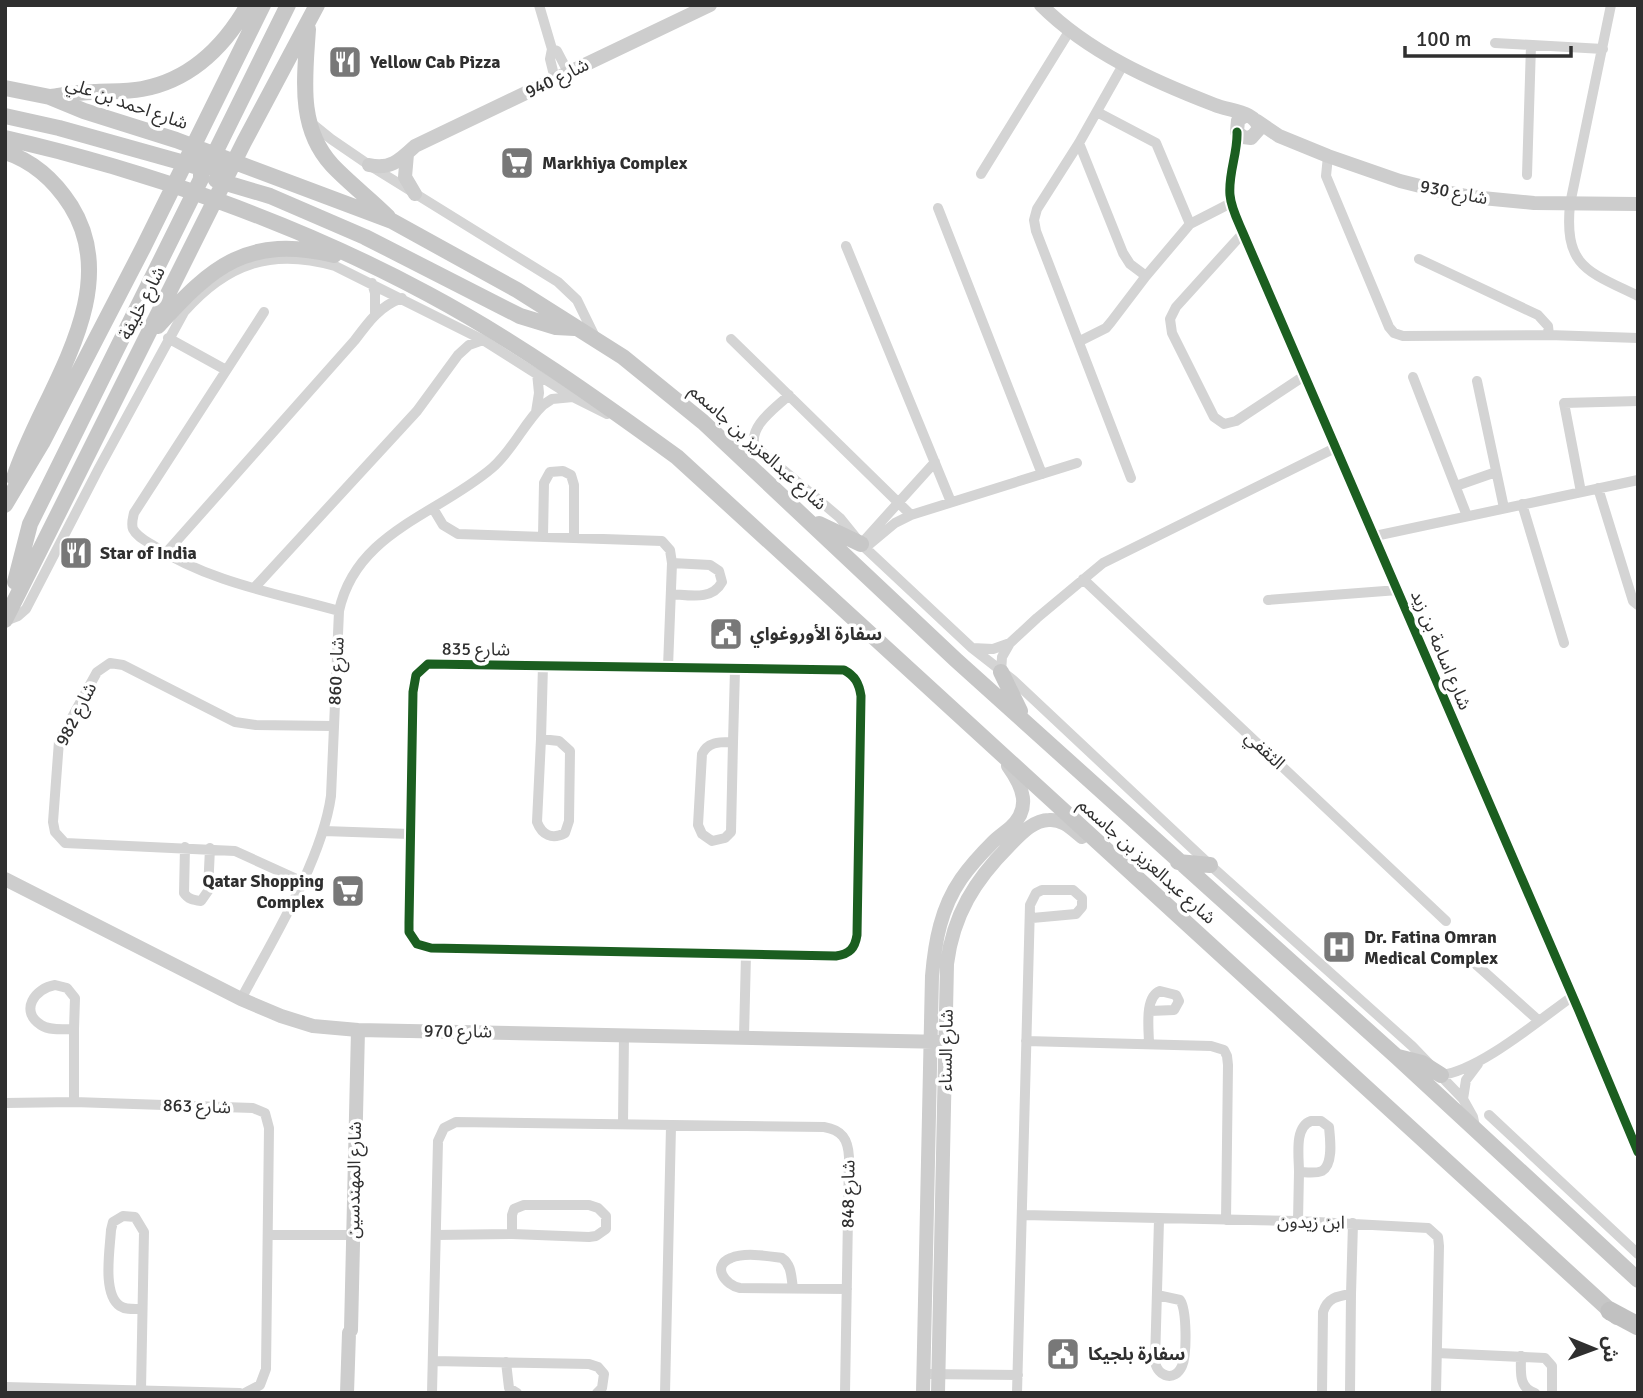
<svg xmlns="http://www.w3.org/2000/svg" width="1643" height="1398" viewBox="0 0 1643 1398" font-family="Signika,'Noto Sans Arabic',sans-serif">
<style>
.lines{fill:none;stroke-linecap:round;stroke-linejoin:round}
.street{stroke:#d4d4d4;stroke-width:10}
.secondary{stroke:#cdcdcd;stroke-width:14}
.primary{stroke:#c7c7c7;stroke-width:16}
.highway{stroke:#c1c1c1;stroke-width:19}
.cycleway-casing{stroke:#fff;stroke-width:13}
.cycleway{stroke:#1b5e20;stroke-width:9}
.labels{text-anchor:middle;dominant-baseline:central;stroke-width:7;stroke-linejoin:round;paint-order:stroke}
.poi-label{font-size:18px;font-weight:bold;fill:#2f2f2f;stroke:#fff;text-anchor:start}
.street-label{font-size:18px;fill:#2f2f2f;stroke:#fff}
</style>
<rect width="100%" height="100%" fill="#fff"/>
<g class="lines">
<path class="street" d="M539,5l13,44 -2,10 5,20
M1611,5l-41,199c-6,63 17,67 68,92
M1495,43l108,6
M552,49l5,2 11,21
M1123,65l-44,78 -42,66 -3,11 2,11 95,247
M310,122l21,17 38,26 189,117 19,18 19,39
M1237,132c1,21 -9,41 -7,63 1,13 8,26 13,38l336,778 59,141
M1079,143l44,110 7,11 16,12
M1328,156l-2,20 63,151 5,6 9,3 146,-1 89,3
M981,174l89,-144
M1527,175l4,-130
M938,208l104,266
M1190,224l41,-21
M1243,233l-67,74 -6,12 2,14 42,84 10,7 12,-3 68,-45
M846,246l105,256
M1419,259l119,56 10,11 1,9
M372,283l3,10v21
M264,312l-130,201c-1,5 -3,10 -1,16 4,8 13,12 21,17 55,36 121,47 185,65
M168,338l58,32
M731,339l180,176
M1080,341l26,-13 5,-6 35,-46 44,-52 -34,-81 -59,-31
M1413,377l54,139
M1477,381l27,127
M789,395c-13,13 -41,31 -34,51l85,72 21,26 111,104 41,32 197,185 202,181 51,53 10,18 3,14
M536,412l3,-19 -2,-20
M1456,486l40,-14
M1598,488l35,113 5,4
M1581,492l-17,-89 74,-2
M1522,504l42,139
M434,510l9,15 15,9 204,7 8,9 2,13 -4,104
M543,536l1,-53 6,-11 13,-1 8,4 3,10v53
M1375,536l263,-56
M861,544l74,-82
M865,548l30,-25 16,-8 166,-52
M165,554l190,-214c14,-19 25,-34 47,-42
M1083,579l363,342
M255,587l162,-176 41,-56 11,-10 14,-5
M671,594c18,1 41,7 51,-12l-3,-11 -9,-6 -38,-2
M1268,600l130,-10
M5,621l13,-5 8,-7 73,-141 85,-156c43,-49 88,-64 151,-46l148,74 90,57 34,17
M972,648l21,1 17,-6
M428,664l416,6c11,6 15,13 17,26l-4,239c-2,13 -7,19 -21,21l-405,-8 -14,-4 -8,-12v-9l4,-231 3,-17z
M1001,672l1,-15 8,-14 27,-25 66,-55 234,-116
M541,739l18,2 11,10 -1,70 -4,12c-13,7 -23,2 -28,-11z
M541,739l2,-74
M733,742l-2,90 -6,6 -13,3 -10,-7 -4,-9 4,-71c6,-13 19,-12 31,-12z
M733,742l2,-72
M324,831l86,3
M185,847l-1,46c4,6 9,7 17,8l7,-10 2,-43
M301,881l-66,-30 -170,-8 -10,-11 -2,-10 6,-81 38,-69 13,-9 13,2 112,57 21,3 77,1
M1470,959l68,61
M55,985l12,3 8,10 -1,31c-10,0 -24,2 -33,-4 -22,-14 -6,-37 14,-40z
M241,999c31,-58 81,-139 90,-203l8,-185c17,-79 98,-96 153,-143 21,-18 32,-45 51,-63l9,-6 21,-2
M744,1036l2,-81
M1026,1041l185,5 13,4 3,6 1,9 -2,155
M1149,1044c0,-14 -5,-47 11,-53l16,4 3,6 -5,9 -24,1
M1441,1075c38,-4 98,-55 132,-79
M1463,1099l3,-19 12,-16
M74,1102v-73
M5,1103l69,-1 179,6 12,5 4,15 -3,241 -6,16 -15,8
M1489,1115l149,139
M1311,1121h10l8,6c1,11 5,37 -7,44 -7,3 -17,1 -23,1 0,-16 -5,-45 12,-51z
M623,1124l1,-90
M1023,1215l275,6 130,7 10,9 1,9 -3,147
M1298,1221l1,-49
M269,1235h84
M436,1235l76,-1 77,3 7,-1 10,-7v-13l-8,-8 -9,-3h-65l-10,4 -2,6v19
M793,1288c-2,-11 -1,-23 -11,-30 -14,-2 -37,-6 -51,0 -20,8 -6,27 9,30l107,1
M1351,1294l2,-71
M1157,1295l23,5c7,10 7,55 2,66 -7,16 -24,11 -27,-4l4,-142
M1437,1353l108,5 7,8v27
M1521,1356c0,15 -3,32 14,37
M433,1361l156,3 9,3 6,7 -2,14 -5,5
M506,1362l3,26 8,5
M924,1374l94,1
M5,1387l235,6
M141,1390l3,-158 -9,-15 -12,-1 -10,6 -2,8c-1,19 -9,64 9,76 6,4 14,3 22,3
M432,1393l6,-252 6,-13 12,-6 368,5c18,3 24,12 25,30l-4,236
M665,1393l6,-267
M1017,1393l13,-488 6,-12 6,-3h31l9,8v9l-6,7 -44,4
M1322,1393l1,-81c5,-15 15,-16 28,-18l-1,99"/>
<path class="secondary" d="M1041,5c48,48 112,76 174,100 14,6 42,6 44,24l-8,9 -8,-1 -6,-5 1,-12 8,-5
M1257,121l22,15 49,20 72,25 36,9 36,7 62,6 104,1
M407,154l-2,23 10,17
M369,165c21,5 31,-5 46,-19l295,-141
M5,879l236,120 40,17 32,10 45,4 588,12
M347,1393l2,-60 2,-3 7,-300
M923,1393l9,-417c3,-35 9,-68 29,-97 9,-13 21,-26 32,-37 5,-5 11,-9 17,-14 22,-20 13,-41 -2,-62
M938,1393l9,-429c6,-49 28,-84 62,-118 11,-11 24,-26 40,-26 14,-1 23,9 33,17"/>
<path class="primary" d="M308,29c-3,48 -11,98 24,136 17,18 38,34 56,52
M5,88l45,9 34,14 92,29 216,81 125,69 106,67 80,65 253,238 441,397 241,223
M51,97c14,-2 28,-5 42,-5 16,-1 33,0 49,-3 49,-9 82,-42 106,-84
M5,116l54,12 143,40 20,-2 13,-5
M5,138c144,33 293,86 423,156 88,47 169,105 249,163l940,860
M5,152c28,9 50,29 66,54 55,88 -30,188 -57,272
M210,163l78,-158
M216,180l54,16 95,41 155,79 36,11 19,1
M158,326c55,-61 90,-91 176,-71
M5,505l37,-62 101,-195 120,-243
M819,524l42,20
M15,582l15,-58 171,-345v-19l-8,-14
M5,620l239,-478 73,-137
M1001,672l19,39
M1178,862l32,3
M1398,1057l24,6 19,12"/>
<path class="highway" d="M1610,1311l28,15"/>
<defs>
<path id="cycleway" d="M1237,132c1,21 -9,41 -7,63 1,13 8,26 13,38l336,778 59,141
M428,664l416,6c11,6 15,13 17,26l-4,239c-2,13 -7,19 -21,21l-405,-8 -14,-4 -8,-12v-9l4,-231 3,-17z"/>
</defs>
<use href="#cycleway" class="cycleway-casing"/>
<use href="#cycleway" class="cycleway"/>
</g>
<defs>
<symbol id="restaurant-square" viewBox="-11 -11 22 22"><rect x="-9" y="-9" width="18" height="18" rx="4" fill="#787878" stroke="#fff"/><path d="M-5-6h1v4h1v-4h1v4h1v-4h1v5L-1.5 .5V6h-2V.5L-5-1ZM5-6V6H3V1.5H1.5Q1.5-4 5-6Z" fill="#fff"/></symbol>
<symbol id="supermarket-square" viewBox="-11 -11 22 22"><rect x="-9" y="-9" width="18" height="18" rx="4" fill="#787878" stroke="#fff"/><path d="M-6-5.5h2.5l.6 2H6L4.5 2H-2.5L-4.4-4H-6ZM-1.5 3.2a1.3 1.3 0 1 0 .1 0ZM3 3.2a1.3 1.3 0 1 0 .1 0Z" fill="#fff"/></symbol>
<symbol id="civic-square" viewBox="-11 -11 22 22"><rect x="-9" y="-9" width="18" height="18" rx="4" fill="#787878" stroke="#fff"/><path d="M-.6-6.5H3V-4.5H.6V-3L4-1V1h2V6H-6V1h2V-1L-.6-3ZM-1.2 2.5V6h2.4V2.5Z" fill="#fff"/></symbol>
<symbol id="hospital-square" viewBox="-11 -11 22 22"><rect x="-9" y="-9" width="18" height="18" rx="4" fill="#787878" stroke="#fff"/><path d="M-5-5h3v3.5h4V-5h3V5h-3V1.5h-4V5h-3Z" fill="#fff"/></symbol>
</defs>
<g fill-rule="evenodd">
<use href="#restaurant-square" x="326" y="43" width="38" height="38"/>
<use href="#supermarket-square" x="498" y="144" width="38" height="38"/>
<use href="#restaurant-square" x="57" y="534" width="38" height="38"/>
<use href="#civic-square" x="707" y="615" width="38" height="38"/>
<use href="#supermarket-square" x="329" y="872" width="38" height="38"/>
<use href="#hospital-square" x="1320" y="928" width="38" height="38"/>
<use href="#civic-square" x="1044" y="1335" width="38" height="38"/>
</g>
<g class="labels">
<g class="poi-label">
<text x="370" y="62">Yellow Cab Pizza</text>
<text x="542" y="163">Markhiya Complex</text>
<text x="100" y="553">Star of India</text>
<text x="750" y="634">سفارة الأوروغواي</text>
<text x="324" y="881" text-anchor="end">Qatar Shopping<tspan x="324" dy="21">Complex</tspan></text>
<text x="1364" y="937">Dr. Fatina Omran<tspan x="1364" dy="21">Medical Complex</tspan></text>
<text x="1088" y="1354">سفارة بلجيكا</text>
</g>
<g class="street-label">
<text transform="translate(557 78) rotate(-26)">شارع 940</text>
<text transform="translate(127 103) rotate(19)">شارع احمد بن علي</text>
<text transform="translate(1454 192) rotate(11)">شارع 930</text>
<text transform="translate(142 303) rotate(-63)">شارع خليفة</text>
<text transform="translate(758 447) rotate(42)">شارع عبدالعزيز بن جاسمم</text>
<text transform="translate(476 649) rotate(1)">شارع 835</text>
<text transform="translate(1441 650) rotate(67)">شارع اسامة بن زيد</text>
<text transform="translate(336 671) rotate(-87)">شارع 860</text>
<text transform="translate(76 714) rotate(-63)">شارع 982</text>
<text transform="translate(1265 750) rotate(43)">الثقفي</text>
<text transform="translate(1147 861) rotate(42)">شارع عبدالعزيز بن جاسمم</text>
<text transform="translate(458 1031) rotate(1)">شارع 970</text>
<text transform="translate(946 1050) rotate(-89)">شارع السناء</text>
<text transform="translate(197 1106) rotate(2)">شارع 863</text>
<text transform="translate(354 1180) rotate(-89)">شارع المهندسين</text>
<text transform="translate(848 1194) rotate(-89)">شارع 848</text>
<text transform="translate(1311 1222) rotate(1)">ابن زيدون</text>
</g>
</g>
<rect width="1643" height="1398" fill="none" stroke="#2f2f2f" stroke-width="14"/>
<g transform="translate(1594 1349) rotate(91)" stroke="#ffffff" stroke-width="5" paint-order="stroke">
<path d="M0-5L12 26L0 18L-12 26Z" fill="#2f2f2f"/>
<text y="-10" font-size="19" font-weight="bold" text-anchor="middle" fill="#2f2f2f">ش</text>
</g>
<path d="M1405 46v10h166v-10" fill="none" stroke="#2f2f2f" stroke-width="3.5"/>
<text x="1416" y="46" font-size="21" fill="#2f2f2f" stroke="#ffffff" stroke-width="5" paint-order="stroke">100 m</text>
</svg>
